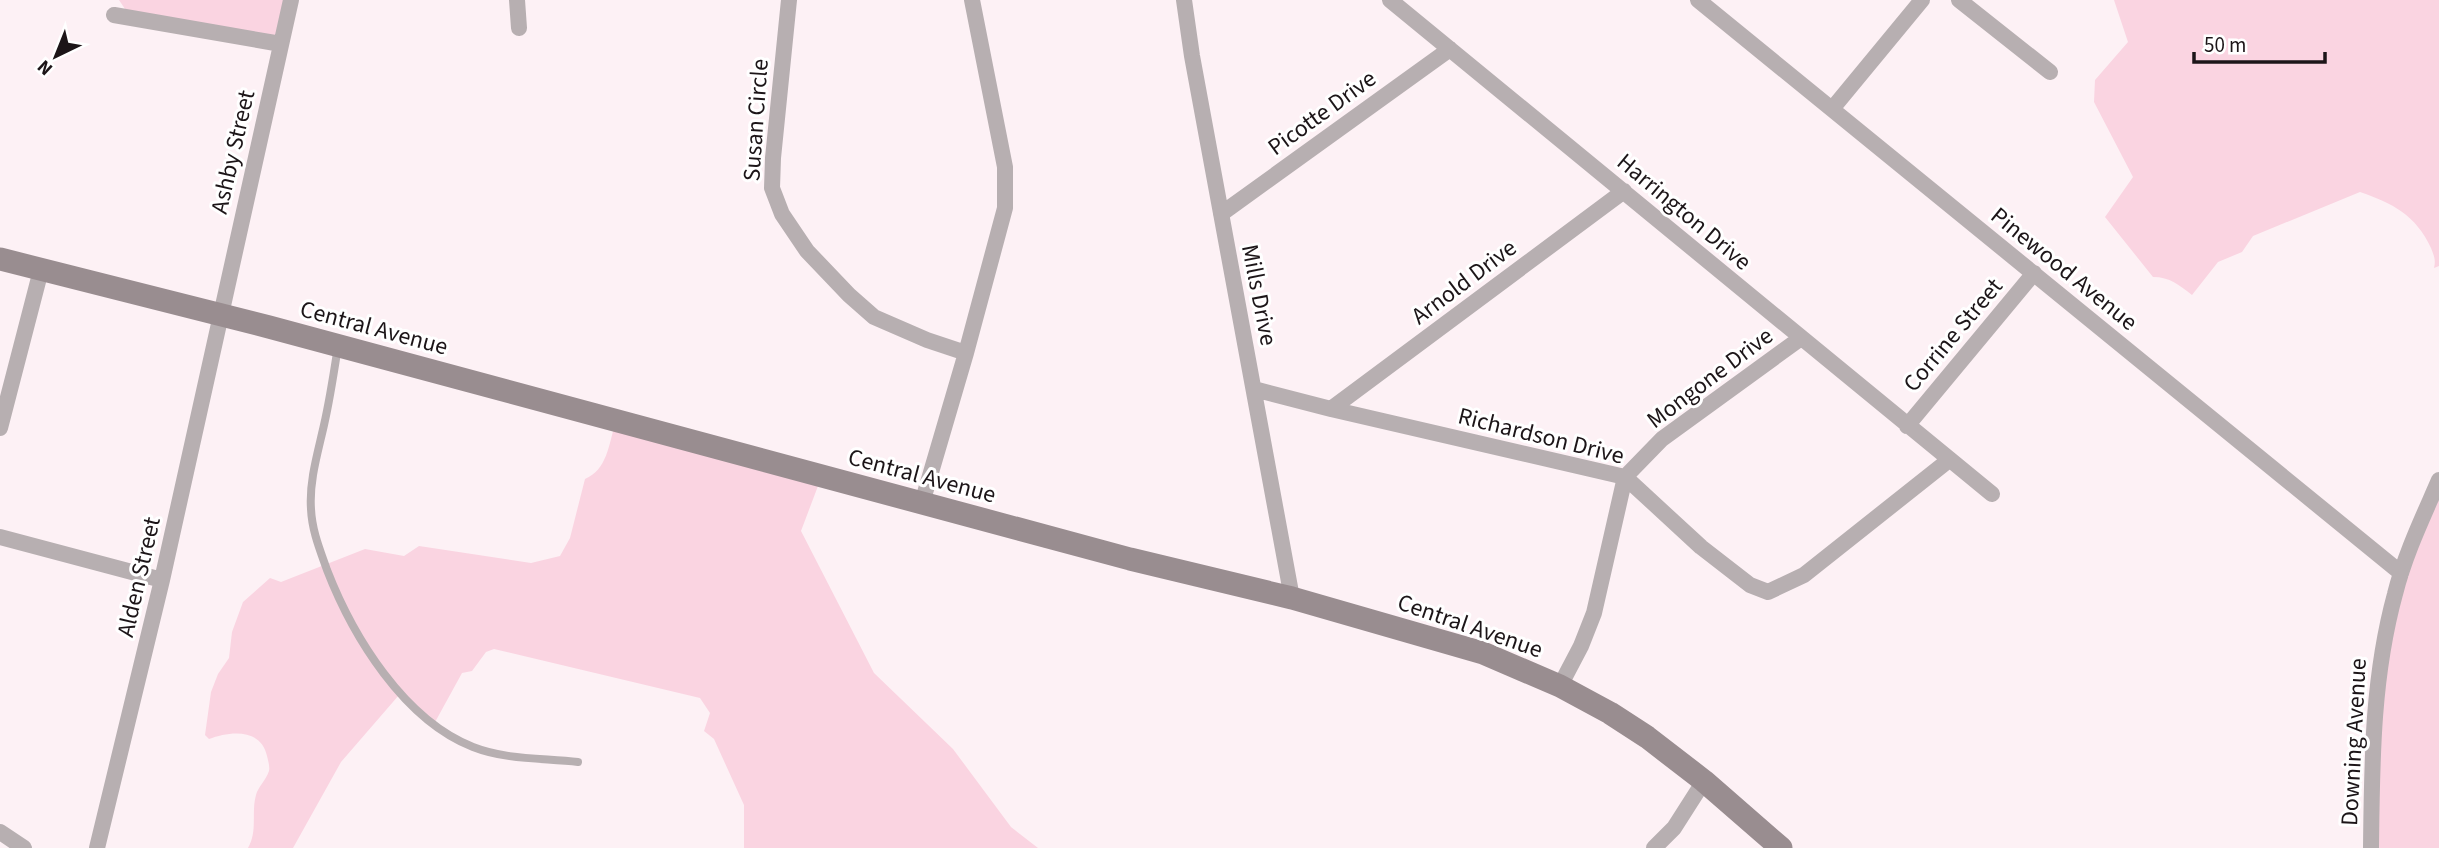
<svg xmlns="http://www.w3.org/2000/svg" width="2439" height="848" viewBox="0 0 2439 848" font-family="'Source Sans 3',sans-serif">
<style>
.green{fill:#fad4e1}
.lines{fill:none;stroke-linecap:round;stroke-linejoin:round}
.lane{stroke:#b7afb1;stroke-width:8}
.street{stroke:#b7afb1;stroke-width:16}
.secondary{stroke:#998d90;stroke-width:23}
.labels{text-anchor:middle;dominant-baseline:central;stroke-width:6;stroke-linejoin:round;paint-order:stroke}
.street-label{font-size:24px;fill:#1c1518;stroke:#fff}
</style>
<rect width="100%" height="100%" fill="#fdf1f5"/>
<path class="green" d="M119,0h171l-10,42 -153,-30z
M2114,0h325v266l-5,2c2,-8 0,-12 -3,-20 -15,-33 -39,-45 -71,-56l-107,44 -11,16 -24,10 -26,33c-13,-10 -22,-18 -39,-18l-48,-60 28,-40 -39,-75 1,-22 33,-38z
M615,424l206,54 -20,53 73,142 79,76 58,78 27,21h-294v-43l-30,-66 -10,-8 6,-18 -10,-15 -206,-49 -8,3 -14,19 -10,2 -28,51 -35,-29 -58,67 -48,86h-45c10,-17 3,-35 8,-53 2,-8 10,-15 13,-24 1,-4 -1,-11 -2,-15 -6,-28 -37,-25 -58,-17l-4,-4 6,-43 7,-18 11,-16 3,-26 11,-30 27,-24 11,4 84,-33 39,7 15,-10 112,17 29,-7 10,-18 15,-59c22,-9 24,-35 30,-55z
M2439,477v371h-69l19,-233z"/>
<g class="lines">
<path class="lane" d="M338,346c-4,26 -8,53 -14,79 -6,27 -15,56 -13,84 1,22 9,41 16,61 26,67 77,150 146,177 33,13 70,11 105,15"/>
<path class="street" d="M517,0l2,28
M789,0l-16,158 -1,30 10,26 25,37 42,44 25,22 53,23 39,13 39,-145v-41l-33,-167
M1184,0l8,56 100,542
M1390,0l602,494
M1698,0l703,573
M1959,0l91,72
M114,15l167,29
M1832,109l90,-109
M1221,214l229,-165
M1254,389l77,20 294,68 76,70 49,38 18,7 36,-17 145,-115
M1331,409l293,-218
M1907,426l127,-153
M0,428l41,-158
M922,503l44,-150
M0,537l162,43
M1560,686l21,-40 13,-33 31,-136 37,-38 139,-101
M0,832l24,16
M97,848l65,-268 129,-580
M1654,848l20,-20 30,-47
M2371,848c1,-86 1,-170 24,-254 10,-40 28,-77 44,-114"/>
<path class="secondary" d="M0,259l269,68 861,232 162,39 191,55 77,33 50,27 37,24 57,44 77,67"/>
</g>
<g class="labels">
<g class="street-label">
<text transform="translate(1322 113) rotate(-36)">Picotte Drive</text>
<text transform="translate(756 120) rotate(-86)">Susan Circle</text>
<text transform="translate(233 152) rotate(-77)">Ashby Street</text>
<text transform="translate(1684 212) rotate(40)">Harrington Drive</text>
<text transform="translate(2064 269) rotate(39)">Pinewood Avenue</text>
<text transform="translate(1464 282) rotate(-37)">Arnold Drive</text>
<text transform="translate(1259 295) rotate(79)">Mills Drive</text>
<text transform="translate(374 328) rotate(15)">Central Avenue</text>
<text transform="translate(1953 335) rotate(-50)">Corrine Street</text>
<text transform="translate(1710 378) rotate(-37)">Mongone Drive</text>
<text transform="translate(1541 436) rotate(14)">Richardson Drive</text>
<text transform="translate(922 476) rotate(15)">Central Avenue</text>
<text transform="translate(139 577) rotate(-77)">Alden Street</text>
<text transform="translate(1470 626) rotate(19)">Central Avenue</text>
<text transform="translate(2354 742) rotate(-87)">Downing Avenue</text>
</g>
</g>
<g transform="translate(56 56) rotate(223)" stroke="#ffffff" stroke-width="5" paint-order="stroke">
<path d="M0-5L12 26L0 18L-12 26Z" fill="#1c1518"/>
<text y="-10" font-size="19" font-weight="bold" text-anchor="middle" fill="#1c1518">N</text>
</g>
<path d="M2194 52v10h131v-10" fill="none" stroke="#1c1518" stroke-width="3.5"/>
<text x="2204" y="52" font-size="21" fill="#1c1518" stroke="#ffffff" stroke-width="5" paint-order="stroke">50 m</text>
</svg>
